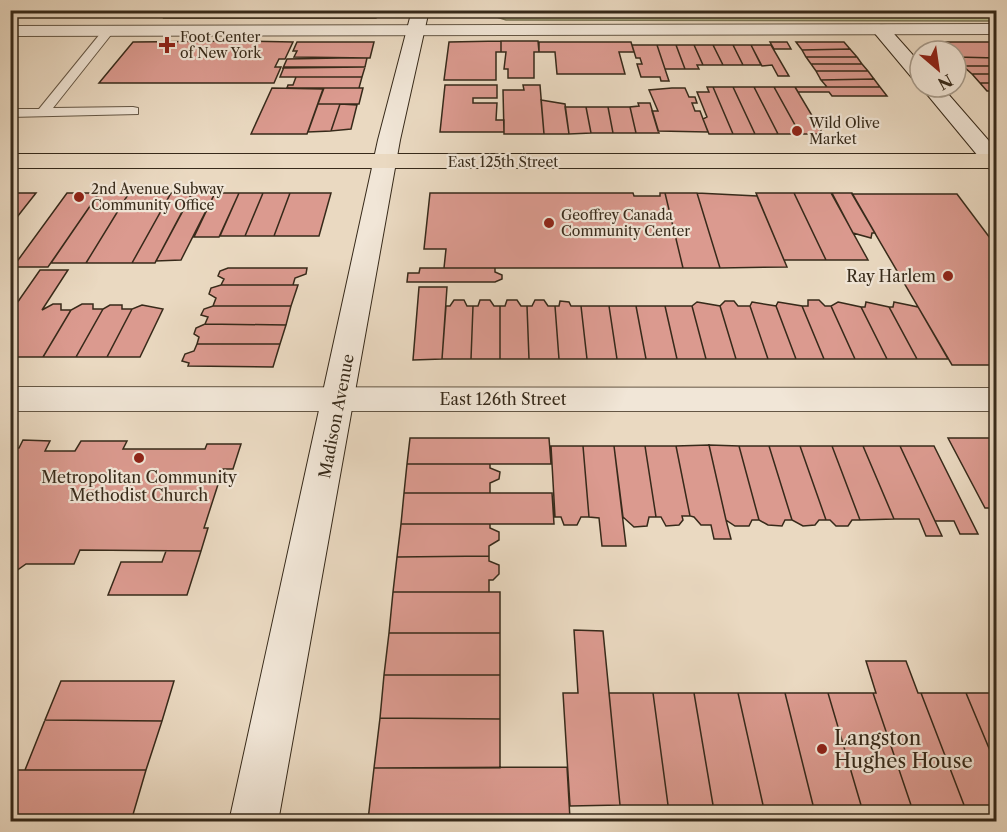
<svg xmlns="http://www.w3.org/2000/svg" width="1007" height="832" viewBox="0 0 1007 832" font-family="'Libre Caslon Text',serif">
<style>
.green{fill:#bcbe90;stroke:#7a7455;stroke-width:1.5}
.building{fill:#db9a8f;stroke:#372a1a;stroke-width:1.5}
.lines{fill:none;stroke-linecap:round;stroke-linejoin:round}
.lane-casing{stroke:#645644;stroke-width:2}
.street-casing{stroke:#645644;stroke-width:2}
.secondary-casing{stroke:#372a1a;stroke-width:2}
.primary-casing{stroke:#372a1a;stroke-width:2}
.lane{fill:#f1e6d7;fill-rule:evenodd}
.street{fill:#f1e6d7;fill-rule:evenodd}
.secondary{fill:#f1e6d7;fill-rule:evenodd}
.primary{fill:#ead9c1;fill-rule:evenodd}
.poi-dot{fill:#8f2418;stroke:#f1e6d7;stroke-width:2}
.labels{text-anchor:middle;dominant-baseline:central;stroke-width:4.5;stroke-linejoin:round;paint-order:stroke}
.far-poi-label{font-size:14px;fill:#372a1a;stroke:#f1e6d7;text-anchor:start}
.far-street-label{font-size:14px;fill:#372a1a;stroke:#f1e6d7}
.poi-label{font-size:16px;fill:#372a1a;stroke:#f1e6d7;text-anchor:end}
.street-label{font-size:16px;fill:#372a1a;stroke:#f1e6d7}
.near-poi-label{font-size:20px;fill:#372a1a;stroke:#f1e6d7;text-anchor:start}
</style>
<rect width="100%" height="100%" fill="#ead9c1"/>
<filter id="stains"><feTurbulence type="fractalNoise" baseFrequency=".00333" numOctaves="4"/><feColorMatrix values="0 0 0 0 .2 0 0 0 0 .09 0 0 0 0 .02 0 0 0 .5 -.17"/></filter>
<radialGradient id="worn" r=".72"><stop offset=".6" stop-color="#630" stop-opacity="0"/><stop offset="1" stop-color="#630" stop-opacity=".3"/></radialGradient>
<path class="green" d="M996,10v11l-490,-1 -28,-9z"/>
<path class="building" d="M170,10h208l-2,8h-212z
M246,41l47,1 -8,17h-6l-4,8h6l-7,16h-175l34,-41z
M501,41v11h-5v28h-52l5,-38z
M501,41h37l1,11h-5v26h-26v-9h-4l2,-17h-5z
M297,42h77l-4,16 -76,-1 3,-6h-4z
M539,42h92l3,10h-15l6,22h-68l-2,-22h-16z
M770,42h17l4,7h-17z
M796,42h48l6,7 -48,1z
M940,42h56v16l-40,-1v-6h-7z
M632,45h25l12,36h-8l-1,-4h-19l-4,-13h5l-2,-6h-4z
M657,45h19l9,24h-20z
M676,45h18l9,20h-6l2,4h-14z
M694,45h19l10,20h-20z
M713,45h20l10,20h-20z
M733,45h18l10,20h-18z
M751,45h20l18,31h-11l-6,-11 -10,1z
M850,49l7,8h-51l-4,-7z
M806,57h51l5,7h-51z
M956,57l40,1v8h-33z
M339,58h28l-2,9 -82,1 4,-9z
M811,64h51l6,7h-52z
M963,66h33v8h-24z
M284,67h81l-3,10h-82z
M816,71h52l6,8 -53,1z
M972,74h24v9h-16z
M296,77h66l-3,11h-72l1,-3h5z
M874,79l6,8h-53l-6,-7z
M980,83h16v8h-9z
M445,85h52v13h-24v5h24l-1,17h8v12h-64z
M523,85h17l4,49h-40l-1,-44h21z
M707,87h6l20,47h-24l-6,-15 4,-2 -10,-25h12z
M713,87h20l22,47h-22z
M733,87h21l24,47h-23z
M754,87h20l26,47h-22z
M774,87h21l28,47h-23z
M795,87h85l7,9h-55l-3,-4h-31z
M272,88l51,1 -16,45h-56z
M324,88h39l-4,16h-41z
M672,88h13l4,9h6l2,6h-5l3,8h5l8,21 -50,-1 -6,-20h6l-9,-21z
M541,100l24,4 4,30h-25z
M638,103h12l9,30h-23l-6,-26 9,-1z
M318,104h22l-9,27 -23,1z
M340,104l17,1 -6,24 -20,2z
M565,107h21l5,26 -22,1z
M586,107h22l5,26h-22z
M608,107h22l6,26h-23z
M10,193h26l-26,33z
M67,193h32l-51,74h-35z
M99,193h30l-43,70h-35z
M129,193h42l-39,70h-46z
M171,193l21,1 -37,69h-23z
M192,193h23l-34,67 -25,1z
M215,193h24l-20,44h-25z
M239,193h24l-18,43h-25z
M263,193h27l-16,43h-29z
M290,193h41l-12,43h-45z
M430,193h203l1,3h26v-3h5l18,75h-239l2,-19h-22z
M665,193h32l23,75h-37z
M697,193l60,3 30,71 -67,1z
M756,193h38l32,67h-42z
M794,193h37l37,67h-42z
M832,193h20l23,40h-3l-1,5 -18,-5z
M852,194h105l39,52v119h-44z
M228,268h79l-1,6 -11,4 -2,7h-72l3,-6 -6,-3 2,-5z
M420,268h75v4l7,3v4l-7,3h-88l1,-9h11z
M40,270h28l-26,40 11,-6h8v6h10l-28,47h-33v-44z
M221,285h77l-7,21h-78l3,-8 -7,-4 2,-6z
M419,287h28l-5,72 -29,1z
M454,300h10l3,6h6l-2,53h-29l4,-53h4z
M480,300h10l4,6h6v53h-29l2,-53h5z
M507,300h10l4,6h6l2,53h-29v-53h5z
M535,300h9l4,6h7l4,53h-30l-2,-53h5z
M808,300h11l6,6h6l24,53h-31l-22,-53h6z
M560,301l9,1 2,4h10l6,53h-28l-4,-53h4z
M725,301h9l4,5h12l18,53h-32l-16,-53z
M697,302l23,4 16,53h-30l-14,-53z
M752,302l24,4 20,53h-28l-18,-53z
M778,302l24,4 22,53h-28l-20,-53z
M838,302l23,5 26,52h-32l-24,-53z
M866,302l23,5 28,52h-30l-26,-52h4z
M894,302l24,5 30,52h-31l-28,-52h4z
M82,304h11v5h10l-27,48h-33l28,-47z
M110,305h12v4h10l-25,48h-31l27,-48z
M142,305l21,4 -23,48h-33l25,-48z
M213,306h78l-5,19 -81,-1 3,-7 -7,-2 3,-6z
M581,306h28l8,53h-30z
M609,306h27l10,53h-29z
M636,306h29l12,53h-31z
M665,306h27l14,53h-29z
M205,324l81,1 -6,19h-83l2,-7 -5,-3 2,-6z
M197,344h83l-7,23 -85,-1 1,-3 -7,-2 3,-7 9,-3z
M410,438h139l2,26h-144z
M948,438h48v84l-7,-14h-4z
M23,440l27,1 -5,10h30l6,-10h46l-4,8h82l2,-5h34l-8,25h-10l-19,59h4l-7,23 -121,-1 -6,14h-48l-10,7h-6v-123h9z
M709,445l30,1 20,74h-7l-3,6h-14l-9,-6z
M709,445l17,75 5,19h-17l-3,-14h-10l-7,-8 -4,-1 -14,-70z
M551,446h32l6,71h-8l-4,8h-13l-3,-8h-6z
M583,446h31l12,100h-24l-3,-28 -10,-1z
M614,446h31l11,71h-7l-2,9 -13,1 -11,-10z
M645,446h31l14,70h-8l1,4 -4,5 -13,1 -5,-9h-5z
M739,446h30l23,74h-7l-3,6 -14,-1 -9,-5z
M769,446h31l26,74h-7l-4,5 -12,1 -11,-6z
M800,446h32l28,74h-8l-4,6h-12l-6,-6h-4z
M832,446h31l31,73 -34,1z
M863,446h37l42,90h-16l-7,-17h-25z
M900,446h34l44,88h-18l-6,-13h-19z
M407,464h83v4l10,4 -1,7 -9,4v10h-86z
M404,493h148l2,31h-153z
M401,524h89v4l9,4v8l-10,6v10l-92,1z
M166,551h35l-14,44h-79l13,-33h41z
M489,556v5l10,4v9l-6,6h-4v12h-96l4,-35z
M393,592h107v41h-111z
M574,630l29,1 17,174 -50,1 -7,-113h15z
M389,633h111v42h-116z
M866,661h40l12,32h3l43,112h-53l-38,-112h3z
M384,675h116v44l-120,-1z
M61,681h113l-12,40 -117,-1z
M609,693h44l15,112h-48z
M653,693h41l19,112h-45z
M694,693h44l25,112h-50z
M738,693h47l28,112h-50z
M785,693h43l33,112h-48z
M828,693h45l38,112h-50z
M921,693h45l30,72v40h-32z
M966,693h30v72z
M380,718l120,1v49h-126z
M45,720l117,1 -16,49h-121z
M567,767l3,52 -202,1 6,-52z
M10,770h136l-14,48 -122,-1z"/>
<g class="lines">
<defs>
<path id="lane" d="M104,29l10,2 -61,77 80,-1 5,1v6l-128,3v-8h29z"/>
<path id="street" d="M996,24v10l-986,2v-10z
M10,387l986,1v23h-986z"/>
<path id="secondary" d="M412,10h17l-29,130 -122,682h-49l149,-682z
M881,25l6,1 33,37v18l-7,-2 -41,-49z
M921,87h21l54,62v21l-8,-2z"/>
<path id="primary" d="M10,154h986v14h-986z"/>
</defs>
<use href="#lane" class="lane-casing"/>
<use href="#street" class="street-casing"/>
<use href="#secondary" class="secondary-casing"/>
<use href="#primary" class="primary-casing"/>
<use href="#lane" class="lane"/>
<use href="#street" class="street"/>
<use href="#secondary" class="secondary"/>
<use href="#primary" class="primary"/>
</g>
<g class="poi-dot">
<path d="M164 36h6v6h6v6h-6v6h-6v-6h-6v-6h6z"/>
<circle cx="797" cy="131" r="6"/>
<circle cx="79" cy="197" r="6"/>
<circle cx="549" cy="223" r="6"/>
<circle cx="948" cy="276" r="6"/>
<circle cx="139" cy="458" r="6"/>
<circle cx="822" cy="749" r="6"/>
</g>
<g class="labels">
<g class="far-poi-label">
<text x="180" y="37">Foot Center<tspan x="180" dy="16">of New York</tspan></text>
<text x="809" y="123">Wild Olive<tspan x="809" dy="16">Market</tspan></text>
<text x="91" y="189">2nd Avenue Subway<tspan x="91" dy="16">Community Office</tspan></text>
<text x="561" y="215">Geoffrey Canada<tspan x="561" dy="16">Community Center</tspan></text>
</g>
<g class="far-street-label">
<text x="503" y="162">East 125th Street</text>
</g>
<g class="poi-label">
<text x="936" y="276">Ray Harlem</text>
<text x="139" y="477" text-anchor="middle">Metropolitan Community<tspan x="139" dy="18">Methodist Church</tspan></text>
</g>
<g class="street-label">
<text x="503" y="399">East 126th Street</text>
<text transform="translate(336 416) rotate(-79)">Madison Avenue</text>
</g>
<g class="near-poi-label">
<text x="834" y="738">Langston<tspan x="834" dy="23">Hughes House</tspan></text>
</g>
</g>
<rect width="1007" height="832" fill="none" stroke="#ead9c1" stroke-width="36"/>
<rect x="12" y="12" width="983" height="808" fill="none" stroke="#372a1a" stroke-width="3"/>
<rect x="18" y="18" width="971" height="796" fill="none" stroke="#372a1a" stroke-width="1.5"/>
<g transform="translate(938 69) rotate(151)"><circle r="28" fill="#f1e6d7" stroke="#a79b8b" stroke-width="1.5"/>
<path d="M0-4.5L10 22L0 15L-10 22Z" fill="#8f2418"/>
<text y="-9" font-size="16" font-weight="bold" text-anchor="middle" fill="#372a1a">N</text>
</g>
<rect width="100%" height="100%" filter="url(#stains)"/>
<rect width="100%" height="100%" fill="url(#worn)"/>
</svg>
